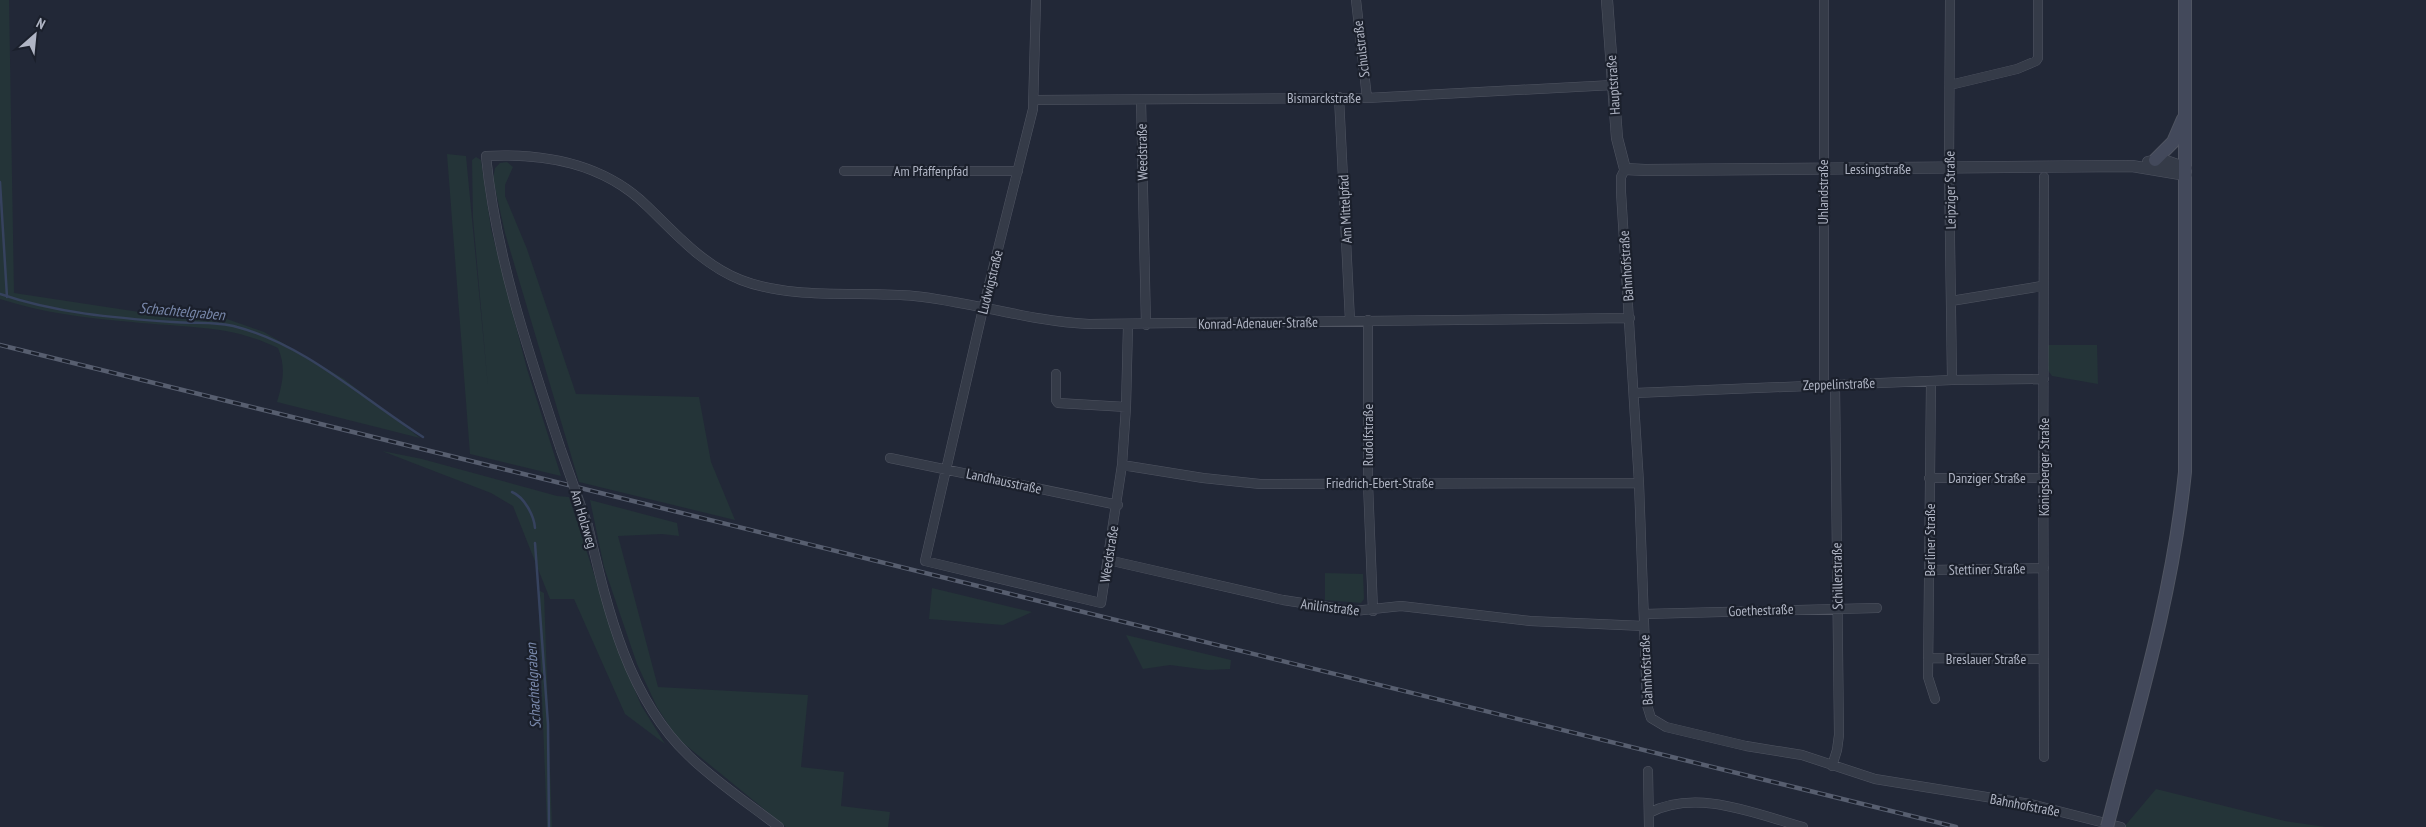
<svg xmlns="http://www.w3.org/2000/svg" width="2426" height="827" viewBox="0 0 2426 827" font-family="'PT Sans Narrow',sans-serif">
<style>
.green{fill:#243438}
.lines{fill:none;stroke-linecap:round;stroke-linejoin:round}
.stream{stroke:#36425e;stroke-width:2.5}
.minor-casing{stroke:#505562;stroke-width:10}
.tertiary-casing{stroke:#505562;stroke-width:12}
.secondary-casing{stroke:#505562;stroke-width:14}
.minor{stroke:#353b48;stroke-width:9}
.tertiary{stroke:#353b48;stroke-width:11}
.secondary{stroke:#43495b;stroke-width:12}
.rail-casing{stroke:#575e6f;stroke-width:4.5}
.rail{stroke:#1b202c;stroke-width:2.5;stroke-dasharray:8;stroke-linecap:butt}
.minor-bridge-casing{stroke:#505562;stroke-width:10;stroke-linecap:butt}
.secondary-bridge-casing{stroke:#505562;stroke-width:14;stroke-linecap:butt}
.minor-bridge{stroke:#353b48;stroke-width:9}
.secondary-bridge{stroke:#43495b;stroke-width:12}
.labels{text-anchor:middle;dominant-baseline:central;stroke-width:4.5;stroke-linejoin:round;paint-order:stroke}
.street-label{font-size:14px;fill:#b0b5c4;stroke:#1b202c}
.water-label{font-size:15px;font-style:italic;fill:#7988ab;stroke:#1b202c}
</style>
<rect width="100%" height="100%" fill="#222837"/>
<path class="green" d="M0,0h9l5,293 145,22 65,3 40,14 80,47 76,59 -143,-36c6,-20 9,-35 1,-54 -49,-24 -93,-20 -146,-26 -45,-4 -89,-9 -132,-23z
M447,154l19,2 22,231 -15,-169 -1,-58 4,-3 5,3 10,69 36,140 34,107 -91,-22z
M507,162l6,5 -8,18v11l22,53 49,145 123,3 12,65 24,58 -156,-38 -74,-249 -12,-54 2,-11 5,-5z
M2046,345h51l1,39 -46,-8 -5,-7z
M382,451l40,8 135,37 12,1 52,160 20,48 24,39 -40,-30 -51,-115h-24l-37,-93 -22,-13z
M590,500l87,23 2,13 -17,-2 -44,2 40,151 150,8 -7,72 43,5 -3,34 49,6 -2,15h-102l-109,-89 -20,-31 -20,-43 -33,-97z
M1325,573l38,1 1,25 -3,4 -36,-3z
M932,588l100,24 -29,13 -74,-6z
M538,590l6,3 8,234h-5z
M1126,635l105,25 -1,9 -22,1 -38,-5 -27,4z
M2156,789l129,32 41,6h-202z"/>
<g class="lines">
<path class="stream" d="M0,182l7,115
M0,294c55,19 115,24 173,28 21,2 43,-1 64,5 69,18 126,72 186,110
M512,492c12,5 22,23 23,36
M535,543l13,181 1,103"/>
<defs>
<path id="minor" d="M1036,0l-3,109 -50,200 -58,252 176,42 21,-138 4,-58 2,-82
M1356,0l11,98
M1950,0l-1,168 3,212
M1950,85l67,-16 19,-8 2,-3v-58
M1339,97l11,224
M1034,100l333,-2 246,-13
M1141,100l5,225
M1625,169l-4,8v15l18,291 8,222 4,13 15,9 80,19 56,9 73,24 155,25 91,23
M844,171h174
M1951,301l91,-15
M1368,320v163l5,128
M1056,374v26l2,3 68,4
M1931,381l-3,296 7,22
M1824,385v-385
M1635,393l317,-13 92,-1
M561,450c-32,-96 -65,-193 -75,-294 59,-3 117,7 161,50 29,28 56,59 94,74 51,20 119,11 173,16 59,6 115,25 175,28l541,-6
M890,458l228,47
M1122,465l81,13 57,6 379,-1
M1929,478h116
M588,526c19,81 39,171 101,230 27,26 60,48 90,71
M1108,560l175,40 71,11 47,-5 129,15 114,5
M1930,570l114,-2
M1644,614l233,-6
M1928,658l116,1
M2044,757c-1,-193 -1,-387 0,-580
M1832,766l5,-16 2,-15 -4,-351
M1648,771l1,56
M1649,813c48,-25 106,1 154,14"/>
<path id="tertiary" d="M1607,0l10,138 8,31 20,1 487,-4 54,9
M2148,162l15,-2 23,8"/>
<path id="secondary" d="M2155,160l18,-18 10,-23
M2119,781c28,-104 55,-201 66,-309v-472"/>
</defs>
<use href="#minor" class="minor-casing"/>
<use href="#tertiary" class="tertiary-casing"/>
<use href="#secondary" class="secondary-casing"/>
<use href="#minor" class="minor"/>
<use href="#tertiary" class="tertiary"/>
<use href="#secondary" class="secondary"/>
<defs>
<path id="rail" d="M0,345l1956,482"/>
</defs>
<use href="#rail" class="rail-casing"/>
<use href="#rail" class="rail"/>
<defs>
<path id="minor-bridge" d="M561,450l27,76"/>
<path id="secondary-bridge" d="M2107,827l12,-46"/>
</defs>
<use href="#minor-bridge" class="minor-bridge-casing"/>
<use href="#secondary-bridge" class="secondary-bridge-casing"/>
<use href="#minor-bridge" class="minor-bridge"/>
<use href="#secondary-bridge" class="secondary-bridge"/>
</g>
<g class="labels">
<g class="street-label">
<text transform="translate(1361 49) rotate(-97)">Schulstraße</text>
<text transform="translate(1613 85) rotate(-94)">Hauptstraße</text>
<text x="1324" y="98">Bismarckstraße</text>
<text transform="translate(1142 152) rotate(-91)">Weedstraße</text>
<text x="1878" y="169">Lessingstraße</text>
<text x="931" y="171">Am Pfaffenpfad</text>
<text transform="translate(1950 190) rotate(-91)">Leipziger Straße</text>
<text transform="translate(1823 192) rotate(-90)">Uhlandstraße</text>
<text transform="translate(1345 209) rotate(-93)">Am Mittelpfad</text>
<text transform="translate(1626 266) rotate(-94)">Bahnhofstraße</text>
<text transform="translate(990 282) rotate(-76)">Ludwigstraße</text>
<text transform="translate(1258 323) rotate(-1)">Konrad-Adenauer-Straße</text>
<text transform="translate(1839 384) rotate(-2)">Zeppelinstraße</text>
<text transform="translate(1368 435) rotate(-90)">Rudolfstraße</text>
<text transform="translate(2044 467) rotate(-90)">Königsberger Straße</text>
<text x="1987" y="478">Danziger Straße</text>
<text transform="translate(1004 481) rotate(12)">Landhausstraße</text>
<text x="1380" y="483">Friedrich-Ebert-Straße</text>
<text transform="translate(584 519) rotate(73)">Am Holzweg</text>
<text transform="translate(1930 540) rotate(-90)">Berliner Straße</text>
<text transform="translate(1109 554) rotate(-81)">Weedstraße</text>
<text transform="translate(1987 569) rotate(-1)">Stettiner Straße</text>
<text transform="translate(1837 576) rotate(-91)">Schillerstraße</text>
<text transform="translate(1330 607) rotate(7)">Anilinstraße</text>
<text transform="translate(1761 610) rotate(-2)">Goethestraße</text>
<text x="1986" y="659">Breslauer Straße</text>
<text transform="translate(1646 670) rotate(-93)">Bahnhofstraße</text>
<text transform="translate(2025 805) rotate(11)">Bahnhofstraße</text>
</g>
<g class="water-label">
<text transform="translate(182 311) rotate(5)">Schachtelgraben</text>
<text transform="translate(533 686) rotate(-93)">Schachtelgraben</text>
</g>
</g>
<g transform="translate(35 35) rotate(27)" stroke="#1b202c" stroke-width="4" paint-order="stroke">
<path d="M0-4L9 19L0 12L-9 19Z" fill="#b0b5c4"/>
<text y="-8" font-size="14" font-weight="bold" text-anchor="middle" fill="#b0b5c4">N</text>
</g>
</svg>
